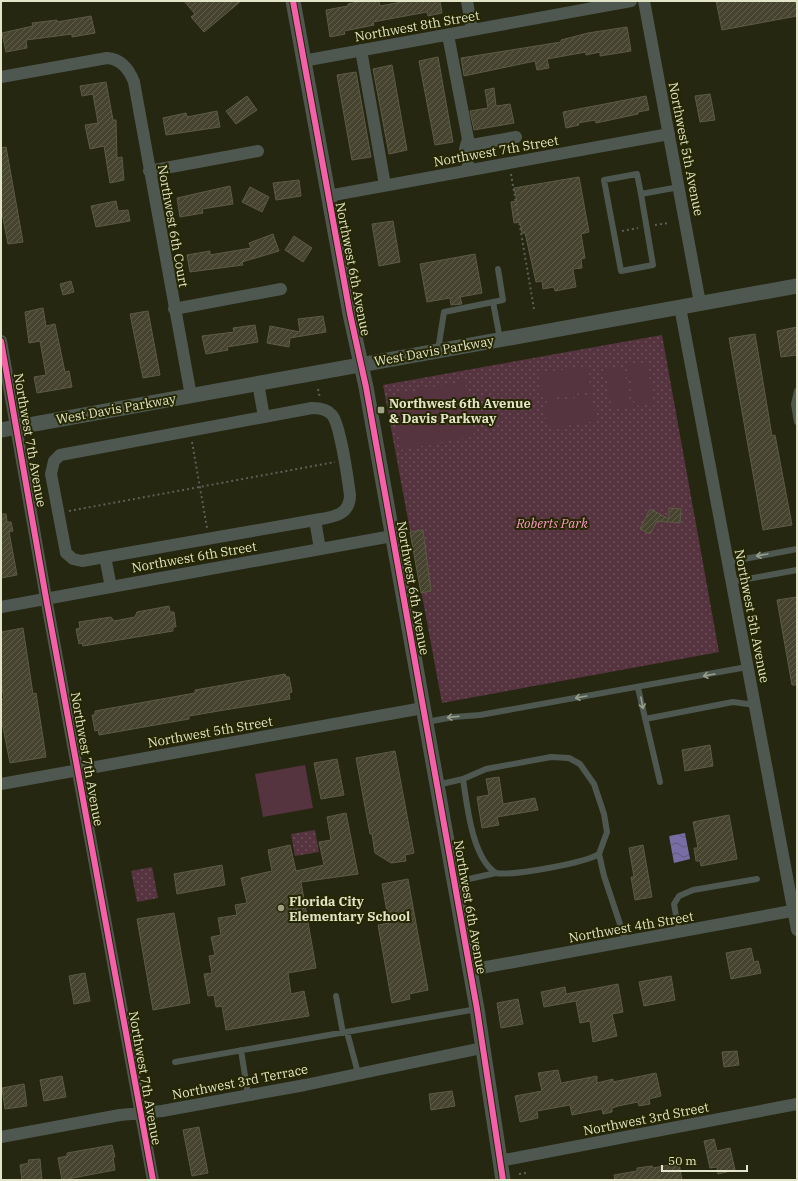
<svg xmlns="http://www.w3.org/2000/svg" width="798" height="1181" viewBox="0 0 798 1181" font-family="'IBM Plex Serif',serif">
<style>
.grass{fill:url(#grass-dots)}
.garden{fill:#553440}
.water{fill:url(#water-waves)}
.building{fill:url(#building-hatch);stroke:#5d5a45}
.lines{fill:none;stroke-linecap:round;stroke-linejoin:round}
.path{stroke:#5a6157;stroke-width:2;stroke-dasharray:2 3;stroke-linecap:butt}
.service{stroke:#4e5851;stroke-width:6}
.minor{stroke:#4e5851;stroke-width:12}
.tertiary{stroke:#4e5851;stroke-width:15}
.cycleway-casing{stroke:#252700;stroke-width:8}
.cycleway{stroke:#f560ab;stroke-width:6}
.oneway{stroke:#989e8c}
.poi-dot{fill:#a0a288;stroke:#252700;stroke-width:1.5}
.labels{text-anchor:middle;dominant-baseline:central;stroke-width:4;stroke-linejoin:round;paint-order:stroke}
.street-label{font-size:13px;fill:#e2e5c8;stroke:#252700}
.poi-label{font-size:13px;font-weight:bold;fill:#e2e5c8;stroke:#252700;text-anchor:start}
.park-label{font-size:13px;font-style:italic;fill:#fd9bc7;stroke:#252700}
</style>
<defs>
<pattern id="grass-dots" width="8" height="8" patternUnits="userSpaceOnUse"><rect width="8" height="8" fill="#553440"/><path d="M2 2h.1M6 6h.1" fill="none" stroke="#6d515a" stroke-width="1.8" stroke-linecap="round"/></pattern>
<pattern id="water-waves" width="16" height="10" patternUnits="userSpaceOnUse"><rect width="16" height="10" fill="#796da6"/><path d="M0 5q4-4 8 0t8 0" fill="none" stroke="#615b76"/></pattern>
<pattern id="building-hatch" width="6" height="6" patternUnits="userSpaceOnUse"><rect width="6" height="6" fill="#46442f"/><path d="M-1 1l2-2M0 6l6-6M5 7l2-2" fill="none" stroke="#605f4c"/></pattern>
</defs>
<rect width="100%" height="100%" fill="#262710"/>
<path class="grass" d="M662,335l57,317 -277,51 -59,-318z
M315,830l4,22 -24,4 -4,-22z
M152,867l6,31 -21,4 -6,-31z"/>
<path class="garden" d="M647,363l7,40 -19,3 -7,-40z
M587,366l4,25 -48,9 -5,-26z
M624,367l7,40 -19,3 -7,-40z
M465,381l9,55 -73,14 -8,-43 6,-13z
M592,395l4,26 -48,8 -5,-26z
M305,765l8,43 -50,9 -8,-43z"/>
<path class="water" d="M685,833l5,26 -16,4 -5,-27z"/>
<path class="building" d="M184,1h57l-37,31 -13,-15 4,-3z
M363,1h16l1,5 27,-5h33l2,12 -14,3 -1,-4 -54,10 1,3 -30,6 1,3 -15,3 -4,-27 22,-4v-2z
M716,1h81v15l-75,14z
M91,16l4,17 -23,4v-3l-46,6 1,8 -21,4 -4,-19 31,-7 -1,-3 25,-3v2z
M627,27l4,24 -31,5v-4l-14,3v-3l-39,7 2,9 -12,2 -2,-9 -71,15 -3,-18 100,-16v-2l27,-7z
M438,57l15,85 -18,3 -16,-84z
M392,65l15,85 -18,4 -16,-85z
M356,72l15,85 -19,3 -15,-85z
M106,82l7,38h3l1,38 5,-1 2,23 -14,3 -6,-37 -14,3 -5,-24 13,-2 -5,-29 -11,2 -2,-10z
M494,88l2,18 14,-2 4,19 -40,7 -4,-19 18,-3 -3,-18z
M710,94l5,26 -15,2 -5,-26z
M247,96l10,14 -21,14 -10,-13z
M646,96l3,14 -11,2v2l-42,9 -1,-3 -17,3 1,2 -13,3 -3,-16z
M217,111l3,16 -54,8 -3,-17 23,-5 1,4z
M6,147l17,95 -15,2 -7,-36v-60z
M579,177l10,55 -8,2 4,24 -4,1 1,9 -9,1 3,18 -21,4 -1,-4 -11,2 -1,-8 -6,1 -11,-49h-3l-2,-11 -6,1 -3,-21 6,-1 -3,-13z
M299,180l2,16 -25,4 -3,-17z
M230,186l3,18 -31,5 1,4 -23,4 -3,-19z
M250,187l19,10 -7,15 -20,-10z
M116,201l2,10 10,-1 2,11 -34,6 -5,-21z
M393,221l7,41 -21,4 -7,-42z
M273,234l6,17 -37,11 1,3 -53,7 -3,-17 23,-4v4l41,-7 -2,-5z
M294,236l18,12 -9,14 -18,-12z
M475,254l7,39 -22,4 2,7 -11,1 -1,-7 -23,4 -7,-38z
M71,281l3,11 -11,3 -3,-11z
M43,308l3,18 9,-2 10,48 4,-1 3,16 -35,6 -3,-16 12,-2 -6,-34 -11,2 -4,-31z
M148,311l12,64 -17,3 -13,-64z
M323,316l3,16 -36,6 -1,9 -22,-4 3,-17 30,6 -2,-13z
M255,325l3,17 -31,5 1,3 -22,4 -4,-18 32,-4 -1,-4z
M797,327v28l-16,2 -4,-26z
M755,334l17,102 3,-1 17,90 -29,5 -34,-192z
M669,508l12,1 -1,14 -23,-2 -7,13 -10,-5 10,-20 19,10z
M1,514h5l1,8h4l2,9 -4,1 8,43 -16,3z
M423,530l8,61 -10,2 -11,-61z
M797,597v88h-5l-15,-85z
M169,606l1,6h4l2,15h-3v4l-90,15 -1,-3 -3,1 -3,-15 4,-1 -1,-6 32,-5 3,4 21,-4 2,-5z
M23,628l10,66 3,-1 10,64 -36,6 -9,-46v-18h3l-3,-17v-50z
M285,674l1,3h3l3,15 -3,1 1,6 -101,17v3l-90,16 -1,-5 -3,1 -3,-16h3v-4l100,-18v-3z
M710,745l3,21 -28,5 -3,-21z
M395,751l19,102 -9,2 1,6 -15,2 -16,-10 -3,-19h-2l-14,-76z
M337,759l7,36 -23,4 -7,-36z
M499,777l4,27 32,-6 3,12 -41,7 2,8 -17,3 -5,-31 12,-2 -3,-16z
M346,813l12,61 -57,8 15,86 -28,5 3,21 13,-3 5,25 -83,14 -4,-24 -6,1 -2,-12 -6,1 -4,-22 8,-1 -3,-17 6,-1 -4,-18 10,-2 -3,-17 19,-3 -2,-10 12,-2 -6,-25 31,-7 -4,-21 22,-5 6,26 28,-6 -5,-23 12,-2 -4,-23z
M729,815l8,44 -36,7 -1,-5h-4l-2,-13h4l-5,-26z
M643,845l9,52 -17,3 -4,-23h3l-5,-29z
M222,865l3,20 -48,9 -3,-20z
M408,879l20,111 -19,4 1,5 -18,4 -14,-78 11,-2 -7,-39z
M174,913l16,90 -37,7 -16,-91z
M751,948l3,14 4,-1 3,12 -30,6 -5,-26z
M85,973l5,28 -16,3 -5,-28z
M671,976l4,24 -31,6 -5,-24z
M618,984l5,28 -11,2 5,22 -24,6 -3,-21 -10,2 -4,-22 -32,6 -3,-15 24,-5 1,7z
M518,999l5,25 -22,4 -4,-25z
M737,1051l2,14 -15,2 -2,-15z
M558,1070l3,13 36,-7v7l16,-4v3l43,-9 5,23 -12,3 1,5 -11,2 -1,-4 -20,4 -6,2v4l-9,2 -1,-5 -30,6 -2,-10 -33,6 1,7 -18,4 -5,-26 27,-5 -4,-18z
M62,1076l4,21 -22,4 -4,-21z
M24,1084l3,22 -22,3 -3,-21z
M452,1091l3,15 -24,4 -2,-16z
M199,1127l9,46 -16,3 -9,-46z
M714,1139l3,12 13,-3 5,22 -17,4 -1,-7 -7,1 -6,-27z
M112,1145l3,12h-2l2,13 -53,10 -4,-22 9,-2v-3z
M40,1159l2,21h-20l-2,-15 9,-2 -1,-3z
M679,1163l3,17h-67l-1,-5 23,-4v-3l15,-2 1,2z"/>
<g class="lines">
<path class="path" d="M511,174l23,135
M655,225l14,-2
M622,231l16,-3
M318,389l2,9
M192,442l15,86
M69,511l266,-49
M519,1174l7,-1"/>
<path class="service" d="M641,194l12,71 -32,6 -17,-91 33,-6 4,20 38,-7
M493,302l7,37
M438,350l6,-38 59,-12 -5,-31
M797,391l-3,13 3,18
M728,562l69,-13
M731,582l66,-12
M638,688l22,94
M645,719l88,-17 22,3
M426,722l28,-5 26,-2 267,-48
M463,779c4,26 9,79 33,94 17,3 89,-10 103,-19
M437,785l26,-6 23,-10 65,-12 18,1 11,6 14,20 10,30 3,18 -8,22 5,22 22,66
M455,882l41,-9
M679,932l-5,-28 5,-8 14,-6 64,-11
M336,996l7,37
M347,1032l11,41
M241,1050l7,45
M175,1062l302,-53"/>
<path class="minor" d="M467,1l5,29
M644,1l56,302
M448,35l20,104 -3,10 4,21
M361,50l24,135
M303,61l328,-60
M1,77l106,-19c14,1 22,11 27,24l57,314
M466,146l50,-9
M149,171l109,-20
M328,196l341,-62
M680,307l117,623
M174,309l107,-20
M1,341l45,257 107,582
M258,383l6,34
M312,408c8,0 15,1 20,7 8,9 16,65 18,80 0,21 -18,22 -35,25l-233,41 -9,-2 -7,-6 -15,-79 3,-13 6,-6z
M315,520l5,29
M105,557l6,30
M1,607l391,-71
M1,784l422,-76
M470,970l327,-60
M1,1137l119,-22 42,-4 143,-26 177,-37
M499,1161l298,-57"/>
<path class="tertiary" d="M293,1l57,313 16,73 111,622 26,171
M1,430l796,-144"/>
<defs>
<path id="cycleway" d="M293,1l57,313 16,73 111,622 26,171
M1,341l45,257 107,582"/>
</defs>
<use href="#cycleway" class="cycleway-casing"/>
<use href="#cycleway" class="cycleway"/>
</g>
<defs><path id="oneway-shaft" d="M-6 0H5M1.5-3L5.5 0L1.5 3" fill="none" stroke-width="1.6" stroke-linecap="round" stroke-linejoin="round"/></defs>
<g class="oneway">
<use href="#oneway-shaft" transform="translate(762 555) rotate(170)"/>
<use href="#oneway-shaft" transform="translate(709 675) rotate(170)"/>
<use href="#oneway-shaft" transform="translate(581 697) rotate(170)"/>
<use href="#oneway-shaft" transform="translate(642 703) rotate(79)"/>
<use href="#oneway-shaft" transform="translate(453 717) rotate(174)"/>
</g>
<g class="poi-dot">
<rect x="377" y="406" width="8" height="8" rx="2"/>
<circle cx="281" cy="908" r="4"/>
</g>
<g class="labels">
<g class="street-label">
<text transform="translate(417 26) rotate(-10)">Northwest 8th Street</text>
<text transform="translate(686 149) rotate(79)">Northwest 5th Avenue</text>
<text transform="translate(496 151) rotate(-10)">Northwest 7th Street</text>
<text transform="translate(173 226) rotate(80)">Northwest 6th Court</text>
<text transform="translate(353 269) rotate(79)">Northwest 6th Avenue</text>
<text transform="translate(434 351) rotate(-10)">West Davis Parkway</text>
<text transform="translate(116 409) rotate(-10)">West Davis Parkway</text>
<text transform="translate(30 440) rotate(80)">Northwest 7th Avenue</text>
<text transform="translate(194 557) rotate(-10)">Northwest 6th Street</text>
<text transform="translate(413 588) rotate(80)">Northwest 6th Avenue</text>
<text transform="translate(752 616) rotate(79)">Northwest 5th Avenue</text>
<text transform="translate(210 732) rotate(-10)">Northwest 5th Street</text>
<text transform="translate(87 759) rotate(80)">Northwest 7th Avenue</text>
<text transform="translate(470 907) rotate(80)">Northwest 6th Avenue</text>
<text transform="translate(631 927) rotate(-10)">Northwest 4th Street</text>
<text transform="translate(145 1078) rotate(80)">Northwest 7th Avenue</text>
<text transform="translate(240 1082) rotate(-11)">Northwest 3rd Terrace</text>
<text transform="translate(646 1119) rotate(-11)">Northwest 3rd Street</text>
</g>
<g class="poi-label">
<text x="389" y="403">Northwest 6th Avenue<tspan x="389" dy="15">&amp; Davis Parkway</tspan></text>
<text x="289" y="901">Florida City<tspan x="289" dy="15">Elementary School</tspan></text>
</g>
<g class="park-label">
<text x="552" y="523">Roberts Park</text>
</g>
</g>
<rect width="798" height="1181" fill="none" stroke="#e2e5c8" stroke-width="4"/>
<path d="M662 1165v6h85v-6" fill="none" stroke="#e2e5c8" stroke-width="2"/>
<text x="668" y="1165" font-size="12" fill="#e2e5c8" stroke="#252700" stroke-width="3" paint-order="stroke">50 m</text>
</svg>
